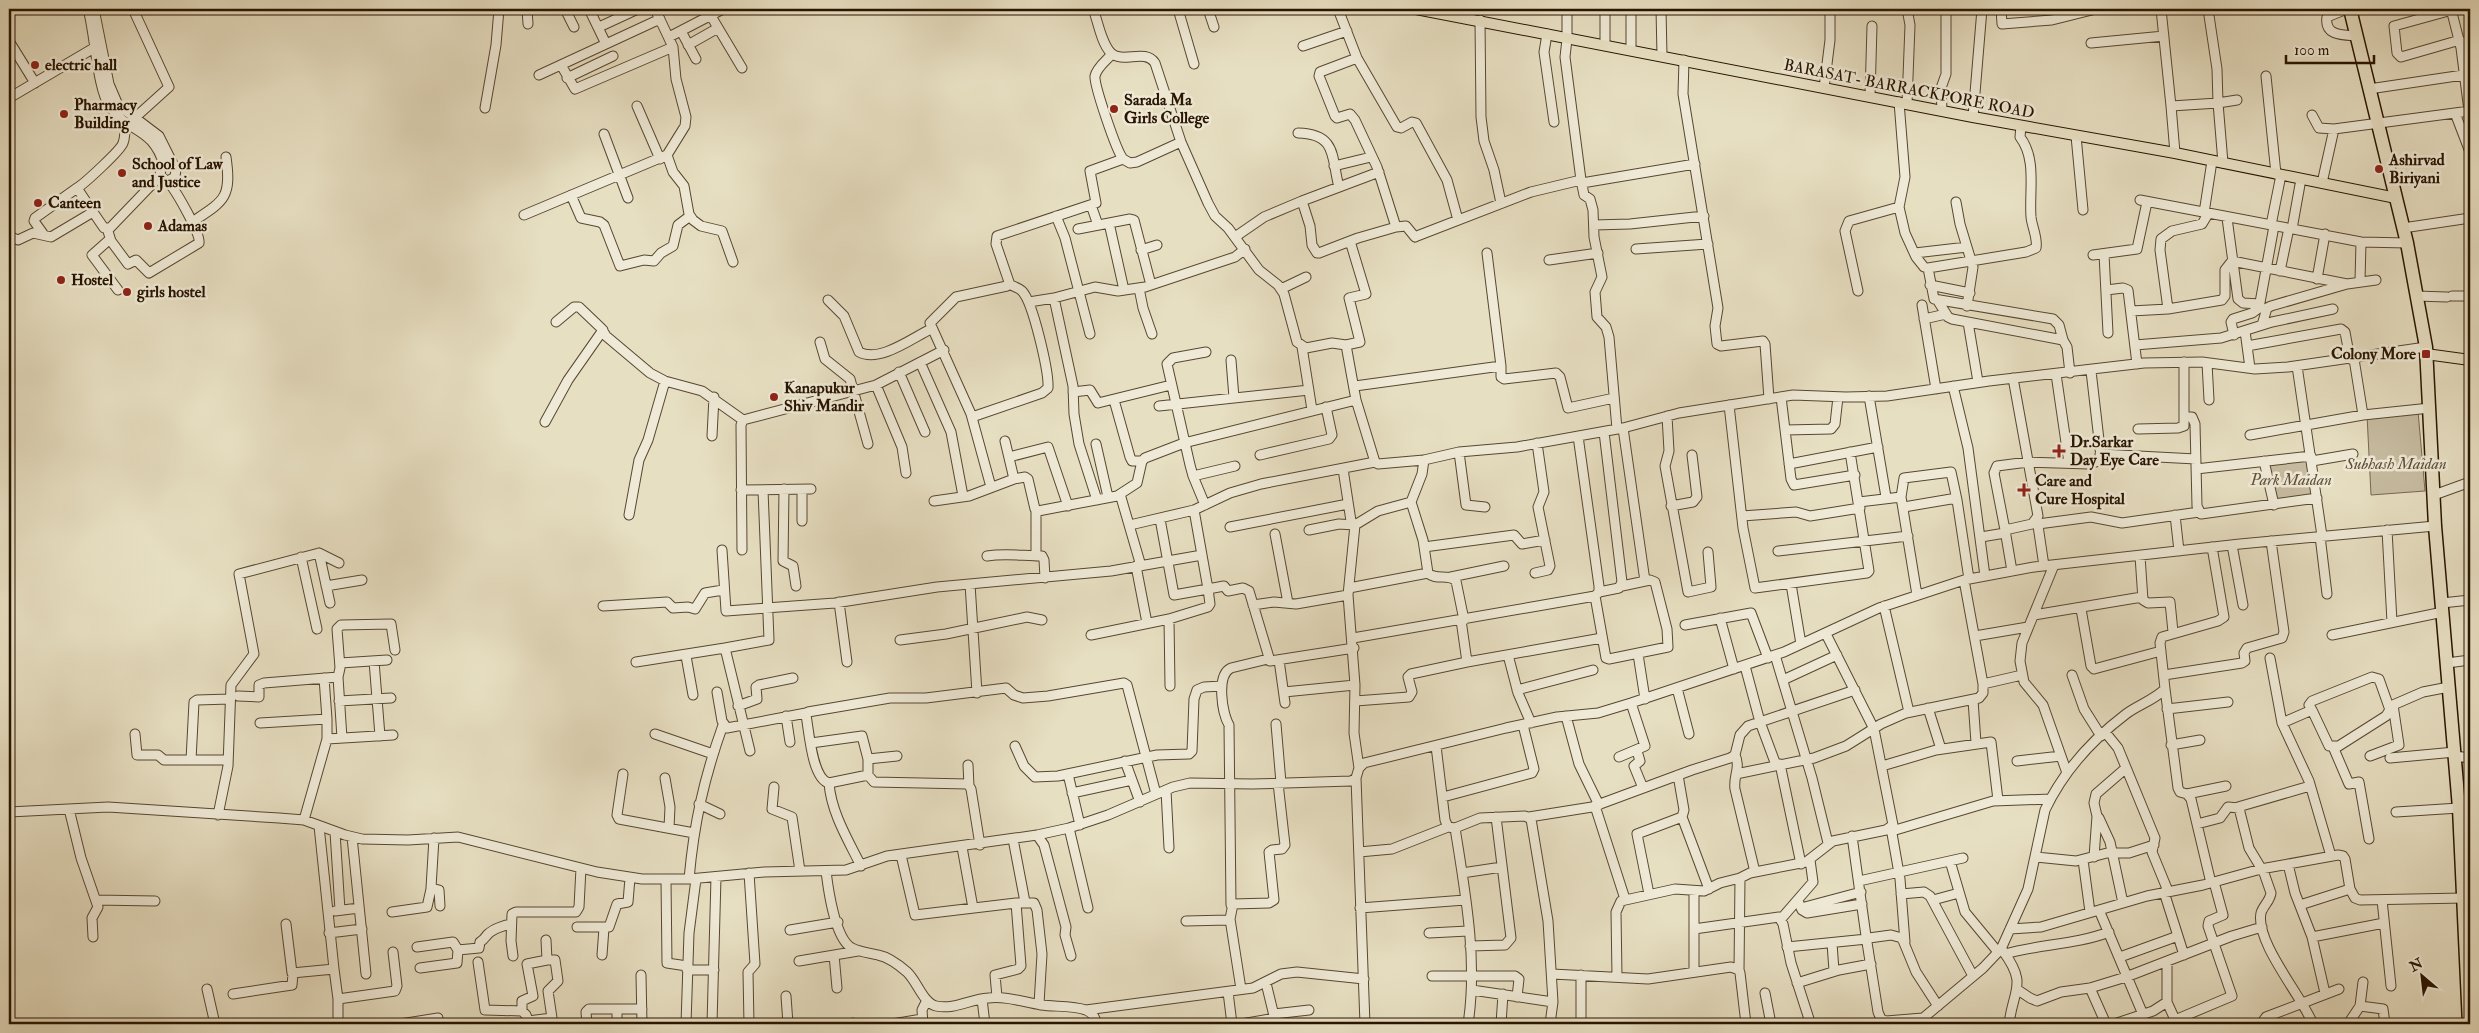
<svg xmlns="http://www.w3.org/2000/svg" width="2479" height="1033" viewBox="0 0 2479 1033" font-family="'IM FELL Double Pica',serif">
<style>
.green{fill:#c7bca1;stroke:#786850}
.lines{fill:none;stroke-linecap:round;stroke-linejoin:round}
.minor-casing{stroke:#584730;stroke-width:11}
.major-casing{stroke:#281400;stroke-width:12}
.highway-casing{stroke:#281400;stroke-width:15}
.minor{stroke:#efead7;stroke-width:9}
.major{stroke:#e7dfc2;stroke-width:10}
.highway{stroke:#e7dfc2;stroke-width:12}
.poi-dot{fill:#8f2418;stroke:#efead7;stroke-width:2}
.labels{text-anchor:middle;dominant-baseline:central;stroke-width:5;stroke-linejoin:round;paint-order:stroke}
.poi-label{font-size:16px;font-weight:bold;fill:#281400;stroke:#efead7;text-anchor:start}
.street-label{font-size:16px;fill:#281400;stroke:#efead7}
.park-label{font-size:16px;font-style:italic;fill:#604f38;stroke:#efead7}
</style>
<rect width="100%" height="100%" fill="#e7dfc2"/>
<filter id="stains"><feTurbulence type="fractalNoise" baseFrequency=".004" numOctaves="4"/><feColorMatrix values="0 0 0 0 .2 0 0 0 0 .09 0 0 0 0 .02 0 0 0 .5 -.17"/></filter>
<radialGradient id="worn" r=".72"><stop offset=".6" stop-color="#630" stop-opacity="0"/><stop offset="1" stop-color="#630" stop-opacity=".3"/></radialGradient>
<path class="green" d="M2418,411l7,80 -54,4 -4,-80z
M2308,458l6,38 -39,7 -7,-39z"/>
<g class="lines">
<defs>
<path id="minor" d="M88,9c7,24 9,80 22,98 20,27 43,20 54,58
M94,9l15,75 9,21 41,31 15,30
M527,9l1,15
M565,9l9,18
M597,9l-6,4 15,31
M1093,9c5,12 8,34 18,44 12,11 34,-5 44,10l26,79 27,61 7,13 13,12 31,42 19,15 6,9 13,48 9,6 26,-5 14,2 10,55 19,62 3,2 46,-4 35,-8 58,-5 106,-19 56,-15 114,-18 53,2 41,-1 102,-15 155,-18 58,-1 53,7 33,-2 138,-20
M1178,9l16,55
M1208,9l6,18
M1338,9l19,49 40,69 4,1 11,-6 4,1 31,57 11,40
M1605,9v36
M1661,9l1,47
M2001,9l1,15 50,-4 44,-11
M2161,9l10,97
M2347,9l-20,8c-3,19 16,18 30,19
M2451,9l10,39 8,63
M2452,10l-58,16 3,27 4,4 59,-17
M711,16l31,52
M1480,20l1,97 3,24 10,29 7,33
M599,27l39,-18
M681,31l15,28
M1547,34l-3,18 10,70
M669,37l54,-28
M9,41l26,42
M2091,43l73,-7
M688,45l30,-17
M1303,46l44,-15
M1631,50v-41
M1357,58l-37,14 -1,4 16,40 2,2 13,-4 5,6 22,47 19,60 10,-1 9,11 2,-1 114,-44 50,-12 -16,-123 2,-18v-30
M1684,60l-1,34 35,214 -3,18 2,18 4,2 42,-5 2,3 4,55
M561,65l14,24 98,-42
M539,75l121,-56
M2266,76l10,98
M567,78l46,-22
M1824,88l6,-48v-31
M2369,89l101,-15
M1870,96l2,-70
M9,98l90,-53
M1899,102l6,75 -6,30 6,26 11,24 8,10 4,1 6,31 119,20 6,6 4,15
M1907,103l3,-78 -3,-16
M637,106l23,53
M485,108l11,-63 3,-36
M1942,111l-1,-23 5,-14v-65
M2455,113l15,39
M2312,115l7,13 15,1 136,-18
M1973,117l9,-108
M1298,133c40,1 33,25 41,54
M604,134l24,64
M2076,136l7,74
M2175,153l-4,-47 47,-3 -1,-34 -9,-60
M667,155l6,17 11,14 5,28 4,6 8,6 21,5 11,31
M1123,159l7,4 7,-1 44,-20
M2223,163l-5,-60 19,-3
M1334,166l37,-9
M1379,172l-77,29 8,25 2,19 5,8h2l39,-15 38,-11
M1581,180l3,15 6,4 3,11 1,27 8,40 -7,15 2,25 9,10 3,10 8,92
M168,181l7,-4 1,-8 -6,-5
M1582,183l113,-19
M2322,183l12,-54
M571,195l10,23 19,4 4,3 16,41 24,-6 10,1 7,-8 12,-7 5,-21 12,-9
M2140,200l221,42 46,1
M1956,202l4,22 13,43 -6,39
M1091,205l7,20
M93,212l-16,-24c7,-4 44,-38 46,-45 3,-7 0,-12 5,-19l41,-37 -36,-78
M2204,213l8,-52
M524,215l143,-60 18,-29 1,-9 -10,-38 -3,-32 -18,-38
M1056,216l9,22 25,96
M2227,218l11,81 5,4 17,1
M192,222c32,-21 40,-24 34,-65
M1109,223l15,67
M1594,225l36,-1 74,-8
M2271,225l10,-50
M107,228l4,13 17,23 8,-4 13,13 50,-30c2,-9 -23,-52 -30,-60 -2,-3 -6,-4 -9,-7l1,-8 3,-3
M2403,228l67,-10
M1078,229l52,-10 4,1 17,65
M2292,229l9,-50
M44,235l-10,-14 1,-3 42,-30
M9,236l9,4 15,-7 18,4 42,-25 11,16h6l50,-52
M1235,237l29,-20 38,-16
M110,239l-18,16 26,35
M1636,249l72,-5
M1141,250l16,-5
M1487,253l14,113
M1915,253l52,-6
M2104,254l4,79
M2093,255l44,-6 10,-47
M1549,260l49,-7
M1928,268l98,-16 10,-4c2,-10 -4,-21 -5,-31 -2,-26 6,-58 -11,-80l1,-11
M2280,271l9,-43
M2317,279l8,-45
M2360,281l1,-39
M1930,285l40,8
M1139,288l4,20 9,26
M1281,289l25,-12
M2106,290l17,-2 5,2 9,74
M1858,291l-13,-60 4,-10 50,-14
M2416,296l31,1
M2452,296h18
M1054,298l19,88 1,28 5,30 18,56
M828,300l16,16 15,36c21,11 53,-14 72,-23
M1938,301l10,16 4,2 111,21 4,7 3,26
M1029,302l25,-4 41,-11 23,4 27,-4 90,-30 10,-8
M1922,305l14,84
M2168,309l-8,-59 1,-11 11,-8 30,-7 6,-10
M2131,311l37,-2 54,-9 3,-4v-26l7,-9 115,23
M1924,319l22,-5
M556,322l18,-15h5l22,21 5,8 44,37 15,8 37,10 41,29
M1968,322l10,60
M2262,325l5,-17 4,-2 76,-22 29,-4
M2245,331l5,37
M2234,335l-3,-13 2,-3 19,-6 7,-5 15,-82
M820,342l5,17 25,20 18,65
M1346,345l14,-3 -11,-44 17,-4 -16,-53
M2135,345l86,-7 51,-16 61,-13
M2247,346l94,-17 4,3 5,27
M1302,347l10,63
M1206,352l-33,6 -6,6 23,101 3,11 42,-10
M2354,359l9,56
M1231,360l3,38
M920,362l31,70 12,64
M2207,363l2,37
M2297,366l25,170
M899,372l26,60
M2056,374l13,89
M876,385l26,62 4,26
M1355,386l146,-20v11l3,2 52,-6 4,4 8,31 46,-10
M1953,386l15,62 17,128
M1073,392l17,-2 8,13 73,-18
M1869,396l17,101
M1781,397l10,82 3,6 61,-10
M1114,400l16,57 2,4h10
M1729,405l14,123 12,60 112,-15 2,-2 -19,-119
M1159,406l150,-16
M1667,416l2,35 -4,15 23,126 23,-5 -3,-35
M972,417l70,-24 6,-5c1,-16 -15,-86 -26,-97 -3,-3 -9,-5 -14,-7
M2185,417h7l3,7 2,82 4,8 116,-16
M545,422l23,-42 35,-50
M1623,428l22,153
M2138,429l40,-1 6,-2v-64
M1785,430l46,-1 4,-5 3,-27
M2250,435l113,-20 67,-7
M712,436l2,-39
M1005,441l9,38 11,-2 3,2 7,30 3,2 79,-15 20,-13 5,-22 3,-3 39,-15 172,-43
M1096,444l12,53
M1459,452l7,53 19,2
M2100,454l96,5
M1260,455l69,-16 3,-4 -6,-28
M1009,457l39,-10 20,59
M2264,461l10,44
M2312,461l41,-7
M1789,464l89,-17
M1343,469l8,52 4,4
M2196,469l115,-13
M1193,476l12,29
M991,487l-20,-73 -41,-91 26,-26 51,-11 2,-4 -13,-38 1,-8 99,-33 -6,-32 33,-12c-7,-9 -29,-74 -28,-83 2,-9 12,-16 17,-22
M784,489l-1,72 10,5 3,20
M741,490l70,-1
M802,490v31
M1120,494l21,72
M2434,495l36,-13
M1901,497l3,-19 47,-6 6,28
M934,501l35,-5 45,-17
M1411,502l12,38 5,33c8,8 20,0 28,8l8,39
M1859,502l42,-5 16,98
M1671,506l22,-4 4,-5 -5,-42
M1904,507l47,-8 6,1 12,79
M629,515l10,-55 9,-20 17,-59
M2175,515l4,36
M1742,516l54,-4 14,4 50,-8
M1160,519l14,76 34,-6 -14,-79
M2037,519l7,47
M2038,524l53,-7 31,6 77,-11
M1130,525l64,-15 36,-17 31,-9 114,-22
M1230,527l118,-23
M1309,530l30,-6 16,1
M2005,530l-11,-57 3,-7 31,-4 61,2 10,-3 2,-4 -10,-86
M2387,530l5,92
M1275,534l13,69
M2320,536l7,58
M1981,537l24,-4
M2232,545l11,60
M1424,547l90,-12 8,9 23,-4
M722,550l4,61 109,-8 102,-16 174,-16 91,-16
M742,550l-1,-125 2,-5 133,-35 68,-35
M1778,551l130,-15
M319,553l11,50
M987,556c19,-3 36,0 55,0l2,4 1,18
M1036,556v-45
M2140,556l3,44 5,3 22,-1 3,30
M301,557l16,72
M2054,565l-32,78 -2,18 4,21 19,23 24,68
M1136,566l11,57
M2012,571l-7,-41 27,-6 6,-8 -25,-138
M1535,573l13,-3 2,-4 -12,-59 6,-15 -7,-49
M1451,577l53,-11
M970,584l7,109
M1791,584l10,60
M326,586l36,-6
M1349,588l79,-15
M1599,592l20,-4 3,-6 -18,-150
M1595,596l11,62 3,1 59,-12 -1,-18 -12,-47 -5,-2 -28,6
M839,602l8,60
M2442,603l28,-3
M1253,605l21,-3 22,2 52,-9
M603,606l64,-4 6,6 15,-1 7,2 10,-16 18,-3
M1884,606l25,106
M2081,609l10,57 3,3 67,-18
M2034,615l108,-18
M1720,618l14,51
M1169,619l1,67
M1685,625l66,-12 17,45
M1091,635l78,-16 39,-12 2,-3 -2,-15 16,-3 4,5 15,-3 6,3 21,70 84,-13
M2332,635l111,-23
M1975,636l53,-9
M1353,638l242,-42 4,-4v-6l-21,-150
M900,640l46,-6 81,-17 15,3
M725,648l44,-8 -6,-150
M1638,654l7,45
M1508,655l10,38 13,30
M1775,655l37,123 16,65
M686,656l7,39
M2270,658l12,65 27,58 22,75
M1279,660l6,43
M374,661l6,75
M636,662l89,-14 25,103
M1467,662l135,-24
M340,663l47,-3
M2447,663l23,-3
M1745,666l15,56 16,43
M2072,675l12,34 17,27
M2164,675l78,-12 3,-2 -1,-8 3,-5 35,-10 2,-6 -13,-91
M338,677l2,-9 -3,-39 4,-4 50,-1 4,26
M1783,680l54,-25
M1983,684l39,-9
M1677,688l12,46
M2165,689l13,99 2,4 7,2 4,5 20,84
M1517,690l76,-20
M717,692l5,29 5,7 79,-15
M1284,692l71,-7
M238,696l21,1v-12l5,-2 74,-6 4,61
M1973,700l3,43
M339,701l52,-3
M1355,701l54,-4 3,-5 -4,-15 3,-3 56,-12 -6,-42
M738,706l19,-7 -1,-12 3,-2 34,-7
M1928,708l13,41
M2167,709l61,-7
M2312,710l-3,-5 3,-4 60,-24 7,2 11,31
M786,716l4,26
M1566,716l13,48 20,41
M260,723l67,-4 -3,-41
M2282,723l30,-13 17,36h7
M1276,724l5,59
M2105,732l13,16 37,90 -3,14 16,39
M135,734l2,21h21l6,5h64
M655,734l58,20
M327,739v-20
M811,743l51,-7 6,23v16l-39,8
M2171,745l29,-5
M1015,746l9,20 11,11 23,-1 99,-21 32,-1 3,-3 2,-52 3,-9 7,-3 18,-1
M1436,746l9,74 3,7 7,1c10,63 23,132 13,196
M1637,751l3,10 -6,5 9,22
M1735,755c6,13 -2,21 0,34l20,83
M2370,756l29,-11 -6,-40
M2455,756l15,2
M1619,757l26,-11 -14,-43
M2390,758l65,-6
M868,759l29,-3
M191,760l3,-58 3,-2 33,-1
M1125,761l15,41
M2017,761l44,-5
M1780,764l21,100
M968,765l1,21
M1882,766l54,-16 55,-8 7,58
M1359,768l-5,-35 1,-48 -7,-90 7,-70 23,-14 33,-9 11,-28 2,-14
M623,774l-6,41 2,4 75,14
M1068,774l12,51
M1736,774l78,-16 32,-12 35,-22 25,-11 73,-15 4,-5v-9l-19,-104
M868,775l6,7 94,2 3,5 9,56
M665,778l5,29 -1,21
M1356,778l9,246
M774,787l-2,22 20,8 8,54
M1166,790l3,58
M1072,793l60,-13
M2187,794l39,-8
M1443,797l89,-24 2,-4 -11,-44
M699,804l21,10
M1595,806l30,93
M2238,807l72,-21
M69,809l12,49 17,49 -6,11 1,19
M9,812l99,-5 171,11 25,2 41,15 17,4 46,1 50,-3 139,35 45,7h47l75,-7 82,-2 41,-14 150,-21 32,-7 39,-13 65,-28 17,-4 62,1 99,-3 5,-3 3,-10 5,-5 142,-35 51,-11 41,-4 33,-10 153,-51 95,-44 85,-28 70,-13 206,-23 195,-18
M2396,812l63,-4
M218,815l10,-49 3,-81 23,-31 -15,-80 80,-21 20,10
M1529,817l63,-10 100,-37 38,-12 5,-3 5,-20 8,-9 107,-36
M1682,817l27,72
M2099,818l11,24 13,61
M304,820l23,-81 66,-4
M2197,824l23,-6 8,-11 11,1 10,40 15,25 7,20c-1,8 -8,13 -10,20 -6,29 40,82 52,111
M319,826l15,143
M1069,828l19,80
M1455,828l25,-10 45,-2 6,3 17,102 5,81 -3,22
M1891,828l9,51 5,63
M1892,831l101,-30 57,-2
M335,832l5,78
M1037,835l7,10 22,82 -1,8 6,21
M1852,836l14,100 3,2 22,-3 11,3 14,34 22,34
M352,837l14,137
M434,838l-3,50 8,2 1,16
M1013,839l12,63
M2369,839l-10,-57 -10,2 -15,-35 52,-33 7,-11 30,-13 26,-5
M962,847l11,61
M1359,852l33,-3 56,-22
M901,855l14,60 101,-12h18l3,7 5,44 -3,50
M2036,857l40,4 31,-8h22l25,-8
M2094,857l3,-41 -3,-13 2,-9 30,-26
M2083,860l7,52
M1950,861l15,51 33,40
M2288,864l7,29 17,44 72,-14
M861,866c-13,-26 -30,-54 -32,-83 -17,-4 -20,-52 -23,-68l2,-3 82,-14h36l80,-10 8,7 9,3 25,-2 76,-13 3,2 29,109
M826,871c2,17 9,68 26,77 7,4 18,5 26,7 10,2 21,10 29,17 10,9 16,31 29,34 18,4 35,-7 52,-8 19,-2 35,4 53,7 14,2 31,0 45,5 7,3 9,8 11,14
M749,873l6,91 -7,8 1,52
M1462,873l40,-6
M689,879c5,-56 15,-101 34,-154
M666,880l1,83 20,3
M1859,881l104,-23
M2164,892l20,63
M1649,894l-12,-60 45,-17 2,-7 -6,-35
M1901,894l23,-2 6,4 43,80
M96,900l59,1
M1933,900l26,-7
M2382,900l9,86
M1798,901l4,9 5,3 55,-9
M1231,905l-2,-180c-7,-12 -13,-50 2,-57l37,-9
M2300,905l50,-16
M1360,908l105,-8
M1801,908l60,-16
M2099,910l48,114
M335,911l24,-3
M392,912l35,-5 4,-18
M1230,919l11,70
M1781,919l32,-37 -3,-22
M1186,921l42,-1 2,-1 3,-15 36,-1 5,-3 -5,-48 3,-2 10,-1 3,-4 -7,-62
M286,924l6,49 42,-4 4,30 57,-8 2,-5 -4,-34
M577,927h32l8,-23 11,-2 2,-24
M1694,929l85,-12 4,7 8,39 18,56 -1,5
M2010,929l31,-2 106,-31 56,-11 58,-16 77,-14 5,1 2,3 5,30 5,9 5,2 104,-2
M790,930l48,-8
M329,933l33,-4
M1429,933l39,-2
M1866,936l12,76 3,7 5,2 37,-3
M2312,937l13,56
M1832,943l2,28
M1470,946l35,-1 6,-7 -15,-121
M417,947l36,-5 5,8
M1787,947l80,-8
M2003,951c25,34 10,38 6,73
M2005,954c34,-10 70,-9 104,-22
M602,955l2,-27
M834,955l3,33
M513,956l-2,-15 1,-27 4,-2h60l3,-5 2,-39
M2120,957l58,-21
M799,961l59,-10
M478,962l7,48 37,1 4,4 3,9
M420,968l37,-5 1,-13 21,-2 1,-6c5,-3 5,-5 8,-8 5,-5 17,-9 23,-10
M687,970h27
M1739,970l1,-92 10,-5 56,-11 27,-21 53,-11 7,-5 -19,-96 -48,-95
M1694,972v-81
M1552,974l96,5 83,-12 8,3 1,3 6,51
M641,975l1,49
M1581,975v49
M1432,976h83l4,3 -2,18
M1617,977l-1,-65 5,-11 54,-12 29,2 16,-8 20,-5
M2363,982l-3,24 23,3 2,15
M1266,983l10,41
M1797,983l42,-13 32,-6
M2090,988l16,36
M207,989l8,35
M1472,990l81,12
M2018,990l12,8 7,3 24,-9 29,-4 36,-11 106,-41 30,-9
M1228,992l4,32
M1765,993l6,31
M233,994l59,-9 1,-11
M786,996l2,28
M997,997l-2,-22 23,-6 3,-3 -5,-63
M338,999v25
M982,999l3,25
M2167,1002l10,22
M617,1009v15
M1086,1010l167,-22 28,-14 16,-2 67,7
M522,1011v-10l11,-5 -6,-32 20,-4 -1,-20
M1274,1014l35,-4
M2175,1020l57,-24 -24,-70 1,-5 14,-6 -9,-33
M528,1021l24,-3 -4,-27 10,-10 -3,-21h-8
M853,1023v1
M400,1024l38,-6
M587,1024l-1,-12 3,-3h53
M686,1024l3,-91 7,-54
M712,1024l4,-147
M807,1024h8
M892,1024l30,-5
M923,1024l-1,-14 5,-10
M1241,1024l34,-6
M1501,1024l2,-30
M1916,1024l67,-56 18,-19 27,-60 17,-79c18,-38 48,-71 81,-96 12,-9 28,-14 39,-25l-5,-46 2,-6 56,-16 6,-4 -12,-70
M2114,1024l39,-13 14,-9v-40
M2261,1024l5,-7 73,-28
M2348,1024l12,-18"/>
<path id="major" d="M1416,9l557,108 202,36 221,45
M2426,354l44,6"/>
<path id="highway" d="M2350,9l57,234 19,104 9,179 24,282 10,216"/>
</defs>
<use href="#minor" class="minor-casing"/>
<use href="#major" class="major-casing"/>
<use href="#highway" class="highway-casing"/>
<use href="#minor" class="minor"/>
<use href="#major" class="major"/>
<use href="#highway" class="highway"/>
</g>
<g class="poi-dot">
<circle cx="35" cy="65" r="5"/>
<circle cx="1114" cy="109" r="5"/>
<circle cx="64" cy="114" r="5"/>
<circle cx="2379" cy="169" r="5"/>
<circle cx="122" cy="173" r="5"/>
<circle cx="38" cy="203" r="5"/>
<circle cx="148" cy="226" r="5"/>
<circle cx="61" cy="280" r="5"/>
<circle cx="127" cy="292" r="5"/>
<rect x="2421" y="349" width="10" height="10" rx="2.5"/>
<circle cx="774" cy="397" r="5"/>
<path d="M2056.5 443.5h5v5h5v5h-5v5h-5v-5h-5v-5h5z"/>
<path d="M2021.5 482.5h5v5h5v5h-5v5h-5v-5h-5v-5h5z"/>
</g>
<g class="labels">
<g class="poi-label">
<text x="45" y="65">electric hall</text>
<text x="1124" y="100">Sarada Ma<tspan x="1124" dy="18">Girls College</tspan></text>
<text x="74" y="105">Pharmacy<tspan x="74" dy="18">Building</tspan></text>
<text x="2389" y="160">Ashirvad<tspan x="2389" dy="18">Biriyani</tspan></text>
<text x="132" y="164">School of Law<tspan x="132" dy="18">and Justice</tspan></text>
<text x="48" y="203">Canteen</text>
<text x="158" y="226">Adamas</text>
<text x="71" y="280">Hostel</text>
<text x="137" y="292">girls hostel</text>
<text x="2416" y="354" text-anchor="end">Colony More</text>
<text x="784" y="388">Kanapukur<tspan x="784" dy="18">Shiv Mandir</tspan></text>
<text x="2070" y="442">Dr.Sarkar<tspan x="2070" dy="18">Day Eye Care</tspan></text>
<text x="2035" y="481">Care and<tspan x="2035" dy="18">Cure Hospital</tspan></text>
</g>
<g class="street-label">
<text transform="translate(1909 89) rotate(11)">BARASAT- BARRACKPORE ROAD</text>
</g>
<g class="park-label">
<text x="2396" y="464">Subhash Maidan</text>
<text x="2291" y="480">Park Maidan</text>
</g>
</g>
<rect width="2479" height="1033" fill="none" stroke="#e7dfc2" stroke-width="30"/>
<rect x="10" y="10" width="2459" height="1013" fill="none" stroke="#281400" stroke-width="2.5"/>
<rect x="15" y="15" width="2449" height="1003" fill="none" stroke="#281400"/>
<g transform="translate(2422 976) rotate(332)" stroke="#efead7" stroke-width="4" paint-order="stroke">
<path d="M0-4L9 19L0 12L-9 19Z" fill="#281400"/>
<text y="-8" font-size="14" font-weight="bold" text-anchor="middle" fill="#281400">N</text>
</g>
<path d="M2286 55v8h88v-8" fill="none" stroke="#281400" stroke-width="2.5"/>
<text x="2294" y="55" font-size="15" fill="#281400" stroke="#efead7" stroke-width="4" paint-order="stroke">100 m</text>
<rect width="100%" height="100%" filter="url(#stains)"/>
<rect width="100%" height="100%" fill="url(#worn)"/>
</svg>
